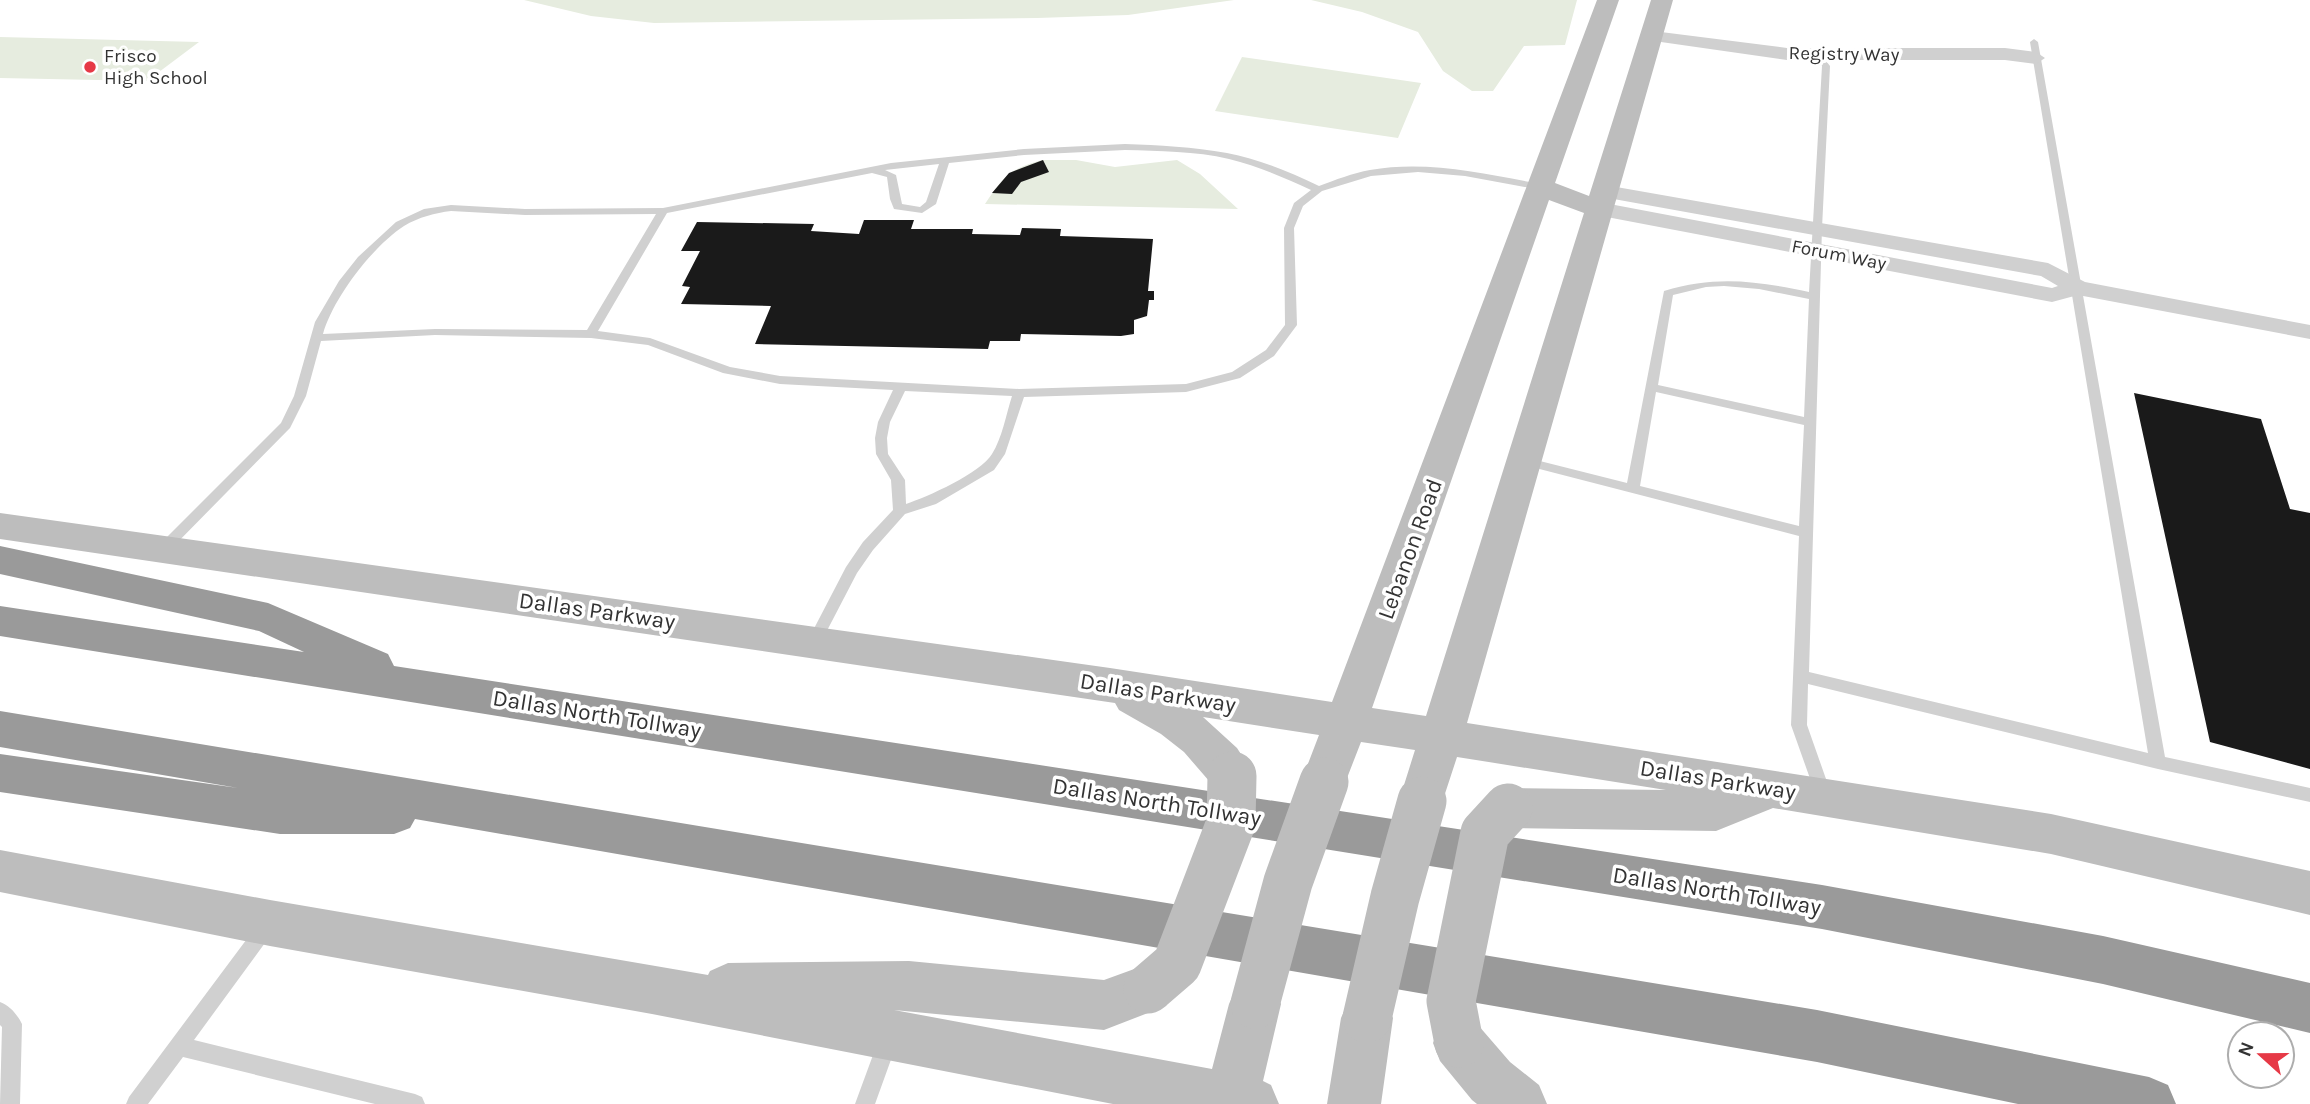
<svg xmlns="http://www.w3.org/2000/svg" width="2310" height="1104" viewBox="0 0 2310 1104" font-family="Karla,sans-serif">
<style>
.green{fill:#e6ecdf}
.building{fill:#1a1a1a}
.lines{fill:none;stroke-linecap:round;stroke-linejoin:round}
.service{fill:#d0d0d0;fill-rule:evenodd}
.minor{fill:#d0d0d0;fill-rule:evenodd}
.secondary{fill:#bdbdbd;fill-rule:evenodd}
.motorway{fill:#9a9a9a;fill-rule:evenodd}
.secondary-bridge{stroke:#bdbdbd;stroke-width:49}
.poi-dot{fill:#e63946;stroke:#fff;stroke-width:2.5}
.labels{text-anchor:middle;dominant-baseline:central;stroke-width:7;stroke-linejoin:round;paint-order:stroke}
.far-street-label{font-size:19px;fill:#333;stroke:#fff}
.far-poi-label{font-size:19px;fill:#333;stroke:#fff;text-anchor:start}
.street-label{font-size:23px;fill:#333;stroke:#fff}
</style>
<rect width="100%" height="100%" fill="#fff"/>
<path class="green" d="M524,0h710l-106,15 -91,3 -383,5 -63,-7z
M1311,0h266l-12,45 -41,1 -31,45h-21l-29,-20 -25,-39 -56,-20z
M0,37l199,5 -52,39 -147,-3z
M1242,57l179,26 -23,55 -183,-27z
M1043,160h33l39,7 62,-7 23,14 38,35 -253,-5c18,-27 25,-36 58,-44z"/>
<path class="building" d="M1043,160l6,12 -28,10 -9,12 -20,-1 17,-20z
M864,220h50l-3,9h62l-1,5 48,1 2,-7 39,1 -1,7 93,3 -5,52h6v9h-5l-2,16 -13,4v14l-13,2 -100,-2 -1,7h-30l-2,8 -233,-5 16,-38 -90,-2 9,-17 -8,-1 18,-35h-19l16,-29 117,2 -3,7 48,3z
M2134,393l127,26 29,90 20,4v256l-100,-27z"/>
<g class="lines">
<path class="service" d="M2034,39l4,3 127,715 145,31v14l-152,-33 -350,-85 -1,41 25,71 -2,5 -6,2 -6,-2 -27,-76 8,-189 -275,-71 -7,-4 7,-4 103,26 37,-192c53,-16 92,-10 145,1l13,-226 -10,-12 7,-2 11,14 -8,162 -13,444 339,81 -118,-711zM1724,286l35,3 50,10 -5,118 -146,-32 15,-90 33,-8zM1656,392l148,33 -5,101 -159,-40z
M1125,144c34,1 68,3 102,9 32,6 62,19 92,33 16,-6 34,-13 51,-16 58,-10 115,4 171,14l5,3 -5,3 -76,-14 -47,-4 -47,4 -49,15 -19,15 -9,22 3,97 -23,31 -34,22 -54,14 -162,5 -19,57 -11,16 -58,34 -31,10 -32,36 -16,23 -38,73h-10l-2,-4 39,-75 17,-25 30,-32 -2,-30 -15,-26 -1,-16 3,-16 15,-32 -113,-6 -57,-11 -75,-28 -57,-7 -156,-3 -114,6 -15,55 -16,32 -123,125 -5,1 -7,-5 126,-126 13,-27 21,-74 24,-41 19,-24 38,-35 28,-13 27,-4 74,4 138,-1 228,-45 133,-14zM1125,150c34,1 70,1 104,9 29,7 55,19 82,31l-17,13 -10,25 1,97 -19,25 -34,22 -46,12 -167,5 -239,-13 -50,-9 -80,-29 -52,-7 69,-118 205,-40 15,4 3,22 4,10 28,4 14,-9 13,-41 75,-8zM939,164l-13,38 -6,5 -18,-3 -6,-29 -11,-5zM451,211l74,4 131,-1 -69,116 -152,-1 -112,5c10,-36 50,-88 81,-108 15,-9 31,-13 47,-15zM905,391l107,5c-6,19 -10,42 -20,58 -11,19 -65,43 -86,50l-1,-24 -17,-26 -1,-16 3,-16z
M264,922l6,2 3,6 -3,6 -76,104 221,54 7,3 3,7h-50l-192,-47 -35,47h-22l3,-7 129,-173z
M0,1002c10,4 17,12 22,22l-2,80h-20l2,-77 -2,-2z
M887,1034l7,2 3,7 -22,61h-20l25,-68z"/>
<path class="minor" d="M1653,31l134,17h218l31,4 9,6 -9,6 -31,-4h-218l-140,-20 -3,-4 3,-4z
M1605,185l443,78 37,19 225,43v14l-232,-44 -26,7 -461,-88 -3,-5 3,-5 8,-2 453,86 6,-2 -17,-10 -444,-80 -3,-5 3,-5z"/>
<path class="secondary" d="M1597,0h22l-64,183 34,13 62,-196h22l-206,723 584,91 259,57v44l-259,-61 -278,-46 -57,23 -208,-3 -16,-6 -7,-14 7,-14 16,-6 158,2 -209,-33 -19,58 -16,6 -16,-6 -7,-14 16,-51 -54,-8 -21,54 -16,5 -16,-5 -7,-14 18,-47 -116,-18 34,31 18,28 -7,13 -16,6 -16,-6 -32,-37 -23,-18 -42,-24 -4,-7 -1115,-164v-26l1110,155 222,34zM1549,200l35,13 -158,503 -54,-8z
M0,850l270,50 438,75 2,-4 18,-8 181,-2 195,19 44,-16 18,8 8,17 -8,17 -62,24 -210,-20 318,59 17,-65 8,-18 18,-7 18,7 8,18 -18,77 8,4 8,19h-166l-461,-90 -382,-68 -270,-54z
M1367,993l18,7 8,18 -12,86h-54l14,-86 8,-18z
M1459,1017l19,8 32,37 29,23 8,19h-70l-5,-4 -32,-39 -7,-18 7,-18z"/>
<path class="motorway" d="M0,546l268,57 120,51 6,12 1428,219 281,51 207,47v50l-207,-49 -281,-55 -1822,-293v-30l304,46 -45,-21 -259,-57z
M0,711l1817,299 332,67 19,8 8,19h-158l-201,-42 -1402,-243 -5,9 -16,6h-114l-280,-42v-38l238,34 -238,-41z"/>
<path class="secondary-bridge" d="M1148,989l29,-25 54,-141 1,-47
M1255,1004l33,-122 36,-100
M1367,1018l28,-121 27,-96
M1459,1043l-8,-42 34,-168 23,-25"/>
</g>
<circle class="poi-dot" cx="90" cy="67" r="7"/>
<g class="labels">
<g class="far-street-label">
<text transform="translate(1844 54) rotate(1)">Registry Way</text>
<text transform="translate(1839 255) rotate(11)">Forum Way</text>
</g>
<g class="far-poi-label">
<text x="104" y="56">Frisco<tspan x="104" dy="22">High School</tspan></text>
</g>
<g class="street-label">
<text transform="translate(1410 549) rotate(-70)">Lebanon Road</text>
<text transform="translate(597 611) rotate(8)">Dallas Parkway</text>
<text transform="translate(1158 693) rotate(9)">Dallas Parkway</text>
<text transform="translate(597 714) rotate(9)">Dallas North Tollway</text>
<text transform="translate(1718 780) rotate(9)">Dallas Parkway</text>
<text transform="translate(1157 802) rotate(9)">Dallas North Tollway</text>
<text transform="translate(1717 891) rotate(9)">Dallas North Tollway</text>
</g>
</g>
<g transform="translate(2261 1055) rotate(291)"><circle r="33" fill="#ffffff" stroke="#adadad" stroke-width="2"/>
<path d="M0-5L12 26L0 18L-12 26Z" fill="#e63946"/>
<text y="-10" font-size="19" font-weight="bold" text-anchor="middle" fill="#333333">N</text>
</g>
</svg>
